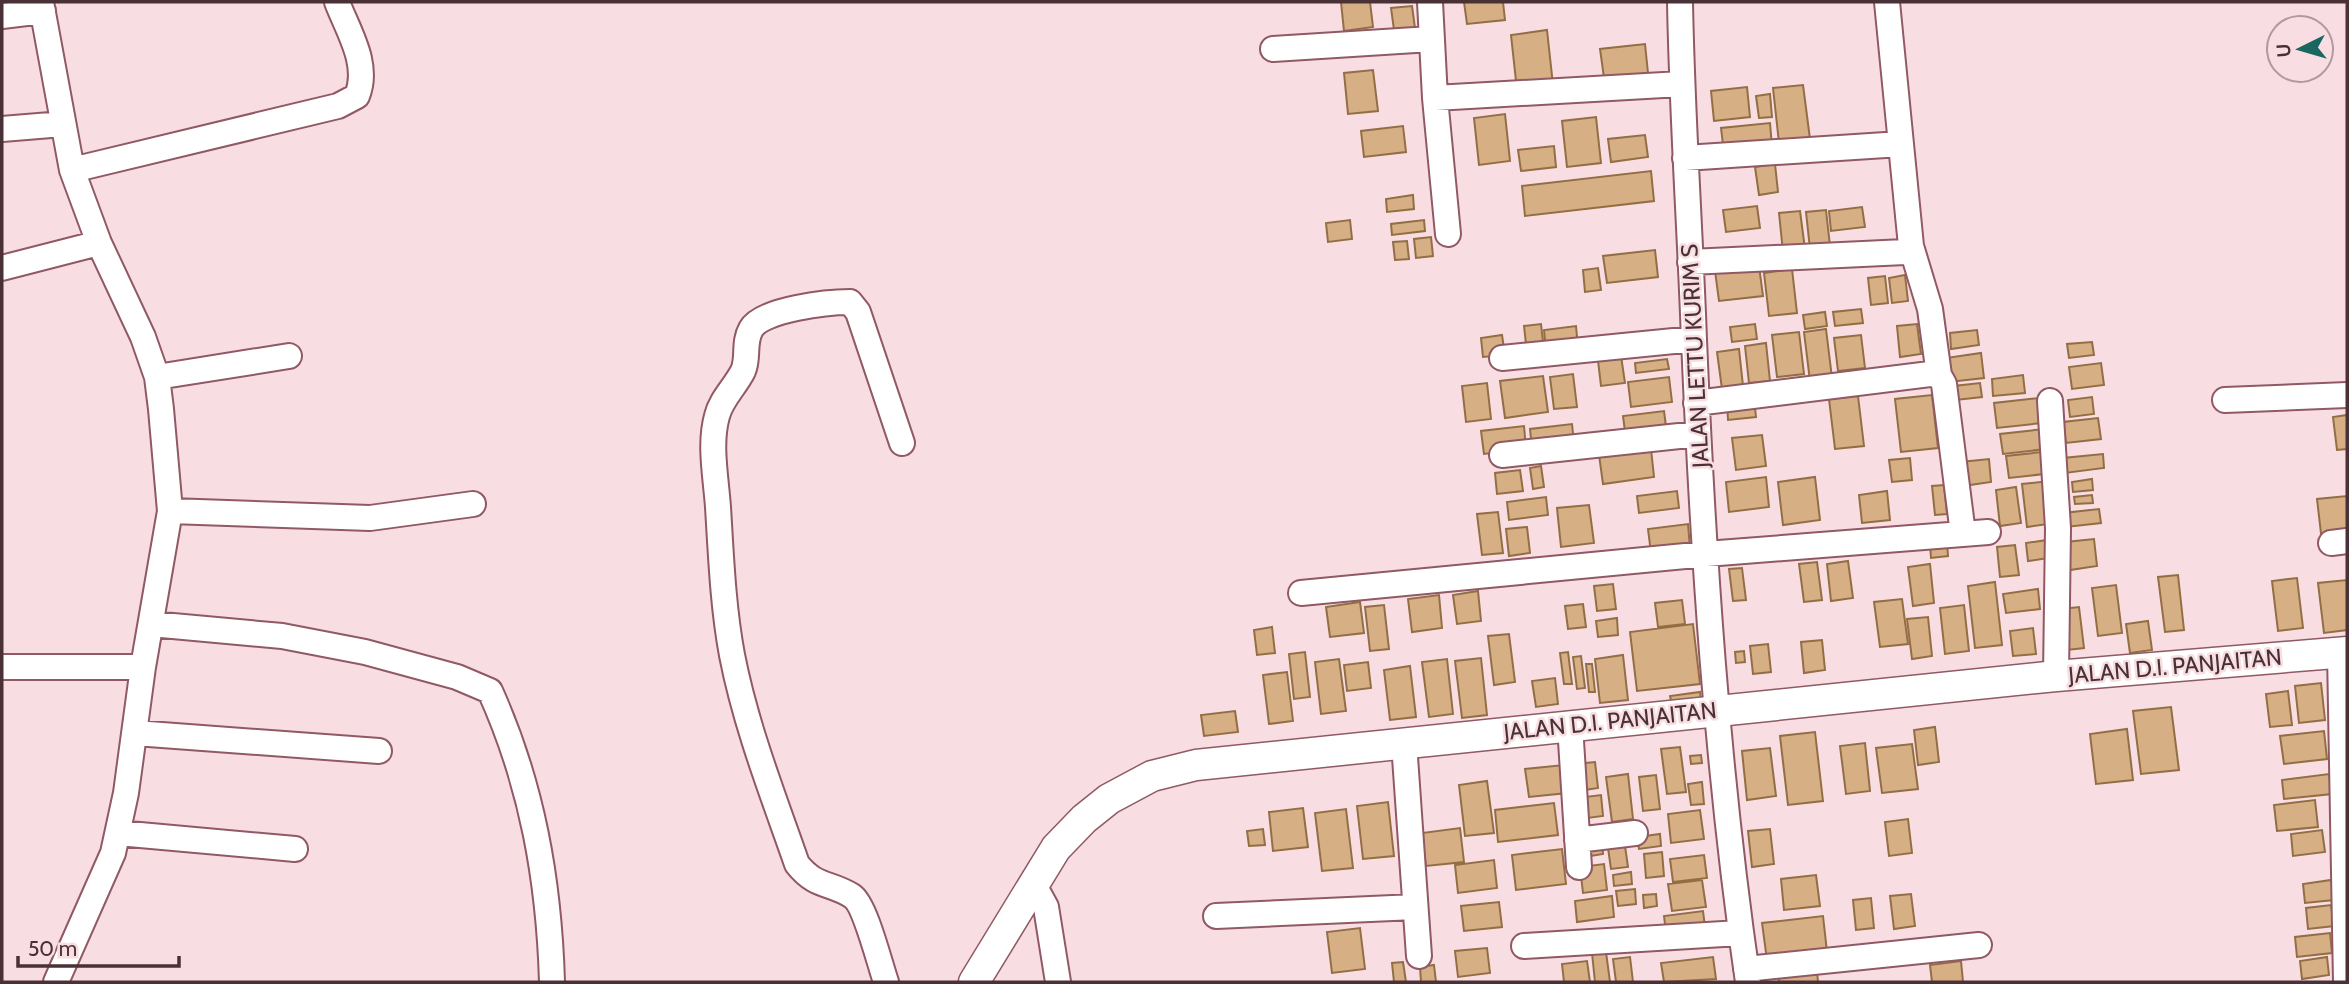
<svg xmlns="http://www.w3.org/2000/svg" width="2349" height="984" viewBox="0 0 2349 984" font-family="Cabin,sans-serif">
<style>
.building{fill:#d7af84;stroke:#936e45;stroke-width:2}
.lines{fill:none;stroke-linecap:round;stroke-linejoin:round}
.minor-casing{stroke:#905964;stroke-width:28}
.major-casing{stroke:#905964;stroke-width:33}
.minor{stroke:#fff;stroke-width:24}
.major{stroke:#fff;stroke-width:30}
.labels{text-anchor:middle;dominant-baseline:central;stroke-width:5;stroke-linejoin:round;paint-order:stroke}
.street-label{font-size:23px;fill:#4a3135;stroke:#f8dee2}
</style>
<rect width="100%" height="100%" fill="#f8dee2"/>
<path class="building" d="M1341,2h29l3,25 -29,4z
M1464,2h39l2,18 -38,4z
M1412,6l3,22 -21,2 -3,-22z
M1547,30l6,55 -36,5 -6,-55z
M1645,44l3,29 -44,5 -4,-29z
M1373,70l5,41 -30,3 -4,-41z
M1803,85l7,54 -31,4 -6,-55z
M1747,87l3,30 -36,4 -3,-30z
M1770,94l2,23 -13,1 -3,-22z
M1505,114l5,47 -31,4 -5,-47z
M1596,117l5,46 -34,4 -5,-46z
M1770,123l2,24 -48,6 -3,-25z
M1403,126l3,26 -42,5 -3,-26z
M1645,135l3,22 -37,5 -3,-23z
M1554,146l2,21 -35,4 -3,-21z
M1775,164l3,28 -19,3 -4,-28z
M1651,171l3,30 -129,15 -3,-30z
M1413,195l1,14 -27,3 -1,-13z
M1757,206l3,22 -34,4 -3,-22z
M1862,207l3,20 -34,4 -2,-20z
M1826,210l4,36 -20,3 -4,-37z
M1800,211l5,38 -22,3 -4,-39z
M1350,220l2,19 -24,3 -2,-19z
M1424,220l1,11 -33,4 -1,-11z
M1431,237l2,19 -17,2 -2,-19z
M1407,241l2,18 -14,1 -2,-18z
M1655,250l3,27 -51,6 -4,-27z
M1759,266l4,30 -44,5 -4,-30z
M1598,268l3,22 -16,2 -2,-22z
M1792,269l5,44 -28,3 -5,-43z
M1905,275l3,26 -16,2 -3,-25z
M1885,276l3,27 -17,2 -3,-27z
M1861,309l2,14 -28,3 -2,-14z
M1825,312l2,14 -22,3 -2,-14z
M1541,324l3,27 -17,2 -3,-27z
M1755,324l2,15 -25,3 -2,-15z
M1917,324l4,30 -21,3 -3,-31z
M1576,326l2,21 -32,4 -2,-21z
M1826,329l6,49 -22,3 -6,-49z
M1977,330l2,15 -28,4 -1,-16z
M1799,332l5,42 -27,3 -5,-42z
M1502,335l3,20 -22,2 -2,-19z
M1861,335l4,33 -27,3 -4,-33z
M2092,342l2,13 -25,3 -2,-14z
M1766,343l4,38 -21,2 -4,-37z
M1620,349l5,34 -24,3 -4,-34z
M1739,349l4,37 -21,3 -5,-37z
M1981,353l3,25 -35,4 -3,-24z
M1667,359l2,10 -33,4 -1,-10z
M2101,363l3,22 -32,4 -3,-22z
M1573,374l4,33 -23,2 -4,-32z
M2023,375l2,18 -32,3 -1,-17z
M1543,376l5,36 -43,6 -5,-37z
M1669,377l3,25 -41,5 -3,-25z
M1487,383l4,36 -25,3 -4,-36z
M1980,383l2,14 -26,3 -2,-14z
M1932,395l6,53 -37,4 -6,-53z
M1858,396l6,50 -29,3 -6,-50z
M2092,397l2,17 -24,3 -2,-17z
M2039,398l3,25 -45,5 -3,-25z
M1754,399l2,18 -28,3 -1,-17z
M1664,411l3,23 -41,5 -3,-23z
M2347,415v34l-10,1 -4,-33z
M2098,418l3,21 -35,4 -3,-21z
M1572,424l2,19 -42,5 -2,-19z
M1524,426l2,23 -42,5 -3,-23z
M2044,429l2,20 -43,5 -3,-20z
M1762,435l4,31 -30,4 -4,-32z
M1651,449l3,28 -51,7 -4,-29z
M2042,452l2,22 -35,4 -3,-22z
M2103,454l1,14 -39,5 -2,-15z
M1910,458l2,22 -20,2 -3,-22z
M1989,459l2,23 -28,4 -2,-24z
M1541,466l3,21 -11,2 -3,-21z
M1520,470l3,21 -26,3 -2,-21z
M1766,477l3,30 -40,5 -3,-30z
M1815,477l5,43 -37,5 -5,-43z
M2092,479l1,11 -20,2 -1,-10z
M2049,481l6,42 -28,4 -5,-43z
M1944,485l3,29 -12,1 -3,-29z
M2016,487l5,36 -21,3 -4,-36z
M1677,491l2,17 -40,5 -2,-17z
M1887,491l3,29 -28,3 -3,-28z
M2092,495l1,8 -18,1 -1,-7z
M2347,496v43l-25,3 -5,-43z
M1546,497l2,18 -39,5 -2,-18z
M1589,505l5,38 -33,4 -4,-39z
M2099,509l2,14 -35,4 -2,-14z
M1498,512l5,41 -21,2 -5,-41z
M1688,524l2,24 -39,5 -3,-24z
M1527,527l3,26 -21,3 -3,-27z
M2094,539l3,27 -27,4 -4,-28z
M2047,540l2,18 -21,3 -2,-18z
M1947,543l1,13 -17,2 -1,-14z
M2015,545l4,30 -19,2 -3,-30z
M1848,561l5,37 -22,3 -4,-37z
M1817,562l5,38 -18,2 -5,-38z
M1930,564l4,39 -21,3 -5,-39z
M1742,568l4,32 -13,1 -4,-32z
M2178,575l6,55 -19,2 -7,-55z
M2297,578l6,50 -25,3 -6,-50z
M2347,580v50l-23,3 -6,-50z
M1995,582l7,63 -27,3 -7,-62z
M1613,584l3,25 -19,2 -3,-25z
M2116,585l6,48 -24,3 -6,-48z
M2038,589l2,20 -34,4 -3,-19z
M1478,591l3,30 -24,3 -4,-29z
M1439,595l3,33 -30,4 -4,-33z
M1902,599l6,45 -28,3 -6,-45z
M1682,600l3,24 -27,3 -3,-24z
M1360,602l4,31 -34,4 -4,-30z
M1583,604l3,23 -18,2 -3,-23z
M1384,605l5,44 -19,2 -5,-44z
M1964,605l5,46 -24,3 -5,-46z
M2079,607l5,41 -17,2 -5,-41z
M1928,617l4,39 -20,3 -5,-40z
M1617,618l1,17 -20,2 -2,-16z
M2148,621l4,29 -22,3 -4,-29z
M1693,624l7,60 -63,7 -7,-59z
M1272,627l3,26 -18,2 -3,-25z
M2033,628l3,26 -23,2 -3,-25z
M1509,634l6,48 -21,3 -6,-49z
M1822,640l3,30 -21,3 -3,-31z
M1768,644l3,28 -18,2 -3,-28z
M1744,651l1,11 -9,1 -1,-11z
M1305,652l5,45 -16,2 -5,-45z
M1568,652l4,32h-8l-4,-31z
M1623,655l5,45 -28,3 -5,-44z
M1581,656l4,32 -8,1 -4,-32z
M1481,658l6,57 -25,3 -7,-57z
M1339,659l7,52 -25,3 -6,-52z
M1447,659l6,55 -24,3 -7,-55z
M1368,662l3,26 -24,3 -3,-26z
M1586,664h6l3,28h-6z
M1410,666l6,51 -26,3 -6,-50z
M1287,672l6,49 -24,3 -6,-49z
M1555,678l3,26 -22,3 -4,-26z
M2321,683l4,37 -26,3 -4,-37z
M2288,691l4,34 -22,2 -4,-33z
M1700,692l1,9 -29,4 -2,-9z
M2171,707l8,63 -38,4 -8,-63z
M1235,711l3,21 -34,4 -3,-21z
M1935,727l4,35 -21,3 -4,-35z
M2127,729l6,51 -37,4 -6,-50z
M2324,731l3,28 -43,5 -4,-28z
M1815,732l8,69 -35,4 -8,-69z
M1865,743l5,48 -24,3 -6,-48z
M1912,744l6,45 -36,4 -6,-45z
M1680,747l6,45 -19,2 -6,-45z
M1770,748l6,48 -29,4 -5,-49z
M1701,755l1,8 -11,1 -1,-8z
M1595,762l3,26 -20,3 -3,-27z
M1564,765l3,28 -38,4 -4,-28z
M1628,774l5,45 -21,3 -6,-45z
M2329,774l3,20 -48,5 -2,-19z
M1656,775l4,34 -17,2 -4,-34z
M1487,781l7,52 -29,3 -6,-51z
M1702,782l2,22 -13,1 -3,-21z
M1601,795l2,21 -23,3 -3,-21z
M2315,800l3,27 -41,4 -3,-26z
M1388,802l6,54 -31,3 -6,-53z
M1554,803l4,32 -60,7 -3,-32z
M1303,808l5,39 -35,4 -4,-39z
M1346,809l7,59 -31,3 -7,-58z
M1700,810l4,29 -33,4 -3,-29z
M1908,819l4,34 -23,3 -4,-34z
M1460,828l4,34 -38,4 -4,-33z
M1263,829l2,16 -16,1 -2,-15z
M1770,829l4,35 -22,3 -4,-36z
M2322,830l3,22 -32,4 -2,-22z
M1660,834l1,12 -22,3 -2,-12z
M1602,840l1,14 -19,3 -1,-14z
M1625,846l3,21 -17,2 -3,-21z
M1562,849l4,35 -50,6 -4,-35z
M1662,852l2,24 -18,2 -2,-24z
M1704,855l3,23 -34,4 -3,-23z
M1494,860l3,28 -39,5 -3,-28z
M1604,864l3,26 -24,3 -3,-26z
M1631,872l1,12 -18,2 -1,-11z
M1816,875l4,31 -36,4 -3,-31z
M1702,880l4,27 -34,4 -4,-27z
M2331,880l3,20 -29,3 -2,-19z
M1635,889l1,15 -18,2 -2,-15z
M1656,894l1,12 -13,2 -1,-13z
M1911,894l4,32 -21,3 -4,-33z
M1612,896l2,21 -37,5 -2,-21z
M1871,898l3,30 -18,2 -3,-30z
M1499,902l3,25 -38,4 -3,-25z
M2331,905l3,21 -26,3 -2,-21z
M1703,911l2,16 -39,5 -2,-16z
M1823,916l4,36 -60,8 -5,-37z
M1360,928l5,41 -33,4 -5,-41z
M2330,933l2,20 -35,4 -2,-20z
M1487,948l3,25 -32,4 -3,-26z
M1606,952l4,30h-15l-3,-29z
M1630,957l3,25h-17l-3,-23z
M1713,957l3,22 -52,3 -3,-19z
M2327,957l2,18 -27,4 -2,-18z
M1587,961l3,21h-26l-2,-18z
M1961,961l2,21h-31l-2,-17z
M1403,962l3,20h-12l-2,-19z
M1434,965l2,17h-15l-1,-15z
M1817,971l1,11h-39l-1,-7z"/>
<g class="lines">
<defs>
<path id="minor" d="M41,2l31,168 27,73 44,94 14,40 4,32 9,102 -27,156 -17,126 -13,60 -57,129
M1430,2l5,96 13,136
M1680,2c2,113 10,225 14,338 9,214 23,430 54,642
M2,16l41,-5
M1273,49l158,-10
M1435,98l246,-14
M2,129l61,-5
M1685,158l216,-14
M72,170l266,-64 19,-10c13,-32 -9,-65 -20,-94
M1911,246l19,63 9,66
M1690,262l215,-10 6,-6 -24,-244
M2,268l97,-25
M1502,358l192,-19
M157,377l132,-21
M2225,400l122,-5
M2050,401l8,127 -2,148
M1696,403l234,-29 9,1 5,9 19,150
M1502,455l196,-21
M170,511l200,7 103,-14
M2331,543l16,-2
M1301,593l405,-39 282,-22
M151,624l131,12 83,16 92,25 33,14c42,93 59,189 62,291
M2340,653l6,329
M2,667h141
M1570,725l9,142
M135,733l244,18
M1404,743l15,213
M118,833l177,16
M1577,840l58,-7
M1034,885l12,22 12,75
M1216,916l199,-9
M1524,946l216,-13
M1746,969l233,-24
M886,982c-6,-17 -21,-78 -34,-86 -22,-14 -36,-8 -55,-32 -24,-69 -51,-137 -65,-209 -9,-48 -11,-99 -14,-148 -2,-29 -9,-63 -1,-91 4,-17 18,-29 26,-45 6,-13 0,-28 8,-42 11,-20 78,-27 99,-27l8,10 44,131"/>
<path id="major" d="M974,982l82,-134 28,-29 25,-20 43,-23 44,-11 860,-89 291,-24"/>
</defs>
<use href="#minor" class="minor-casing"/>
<use href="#major" class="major-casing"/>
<use href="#minor" class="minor"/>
<use href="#major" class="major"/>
</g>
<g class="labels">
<g class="street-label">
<text transform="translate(1695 356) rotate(-93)">JALAN LETTU KURIM S</text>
<text transform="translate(2175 666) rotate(-5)">JALAN D.I. PANJAITAN</text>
<text transform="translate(1610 721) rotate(-6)">JALAN D.I. PANJAITAN</text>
</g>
</g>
<rect width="2349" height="984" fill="none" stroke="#4a3135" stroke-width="7"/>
<g transform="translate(2300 49) rotate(265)"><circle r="33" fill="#f8dee2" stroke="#b2999d" stroke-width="2"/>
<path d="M0-5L12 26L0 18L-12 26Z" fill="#1a6660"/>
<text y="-10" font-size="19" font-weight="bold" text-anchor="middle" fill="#4a3135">U</text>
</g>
<path d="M18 956v10h161v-10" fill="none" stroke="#4a3135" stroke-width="3.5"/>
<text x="28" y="956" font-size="21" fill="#4a3135" stroke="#f8dee2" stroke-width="5" paint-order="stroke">50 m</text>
</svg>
